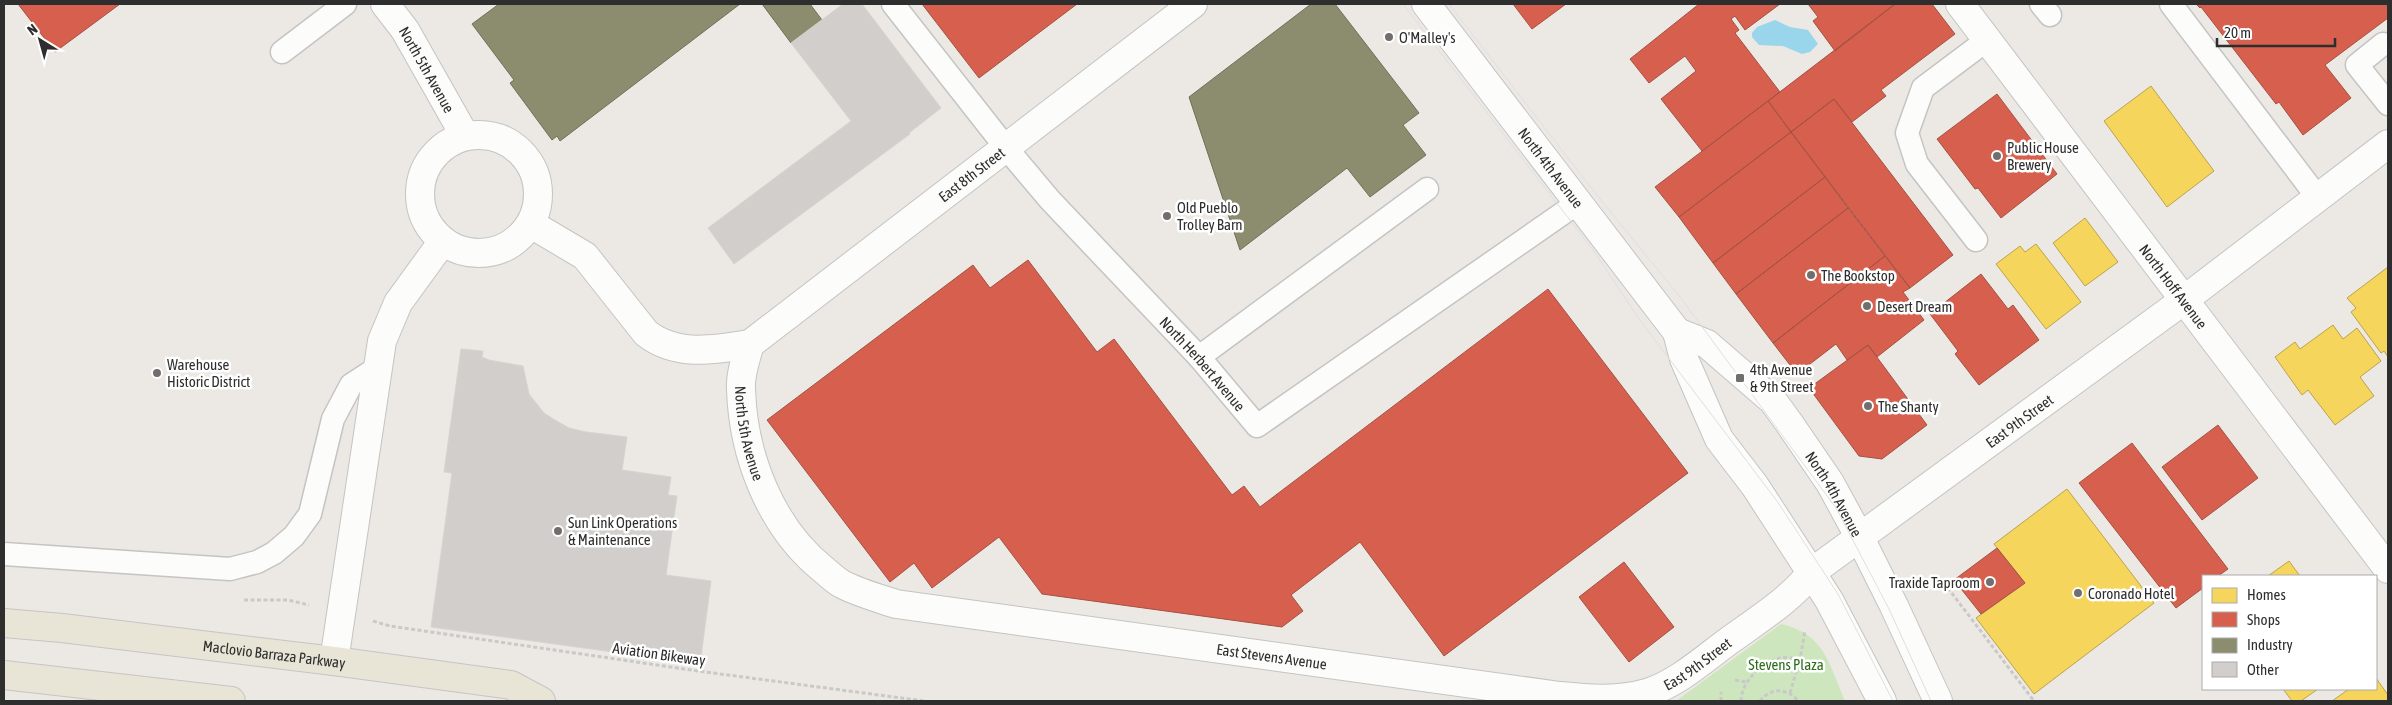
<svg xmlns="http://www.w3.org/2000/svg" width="2392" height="705" viewBox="0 0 2392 705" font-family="'Asap Condensed',sans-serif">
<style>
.green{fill:#cee6be}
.water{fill:#99d6ec}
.homes{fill:#f6d55c;stroke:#baa34e}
.shops{fill:#d6604d;stroke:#a45144}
.industry{fill:#8c8c6e;stroke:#70705b}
.building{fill:#d1cecb;stroke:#d7d4d0}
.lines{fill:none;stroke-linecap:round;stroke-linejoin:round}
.lane-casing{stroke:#c5c4c5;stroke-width:25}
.street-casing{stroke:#c5c4c5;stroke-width:30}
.secondary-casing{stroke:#c5c4c5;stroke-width:30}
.primary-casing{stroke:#c6c5c4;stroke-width:30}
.path{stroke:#c9c9c8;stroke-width:3;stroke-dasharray:4 2.5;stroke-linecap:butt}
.lane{stroke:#fcfcfb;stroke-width:22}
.street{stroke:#fcfcfb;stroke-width:28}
.secondary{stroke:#fcfcfb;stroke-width:28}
.primary{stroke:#e8e4d6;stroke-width:28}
.tram{stroke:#dfdfe1;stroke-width:1}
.poi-dot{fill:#706f6e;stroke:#fff;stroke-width:2}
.labels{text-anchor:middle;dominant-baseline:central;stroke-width:5;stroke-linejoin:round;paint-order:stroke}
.poi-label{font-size:15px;fill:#2e2e2e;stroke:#fff;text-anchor:start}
.street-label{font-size:15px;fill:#2e2e2e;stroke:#fff}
.park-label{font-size:15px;fill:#2c6e1b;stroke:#fff}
</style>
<rect width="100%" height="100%" fill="#ece8e4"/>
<path class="green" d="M1781,624c44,10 48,40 64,77h-169z"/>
<path class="water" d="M1775,20l15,7 18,3 10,14 -8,8 -8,2 -19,-8 -24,-1 -7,-8v-4l5,-6z"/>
<path class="homes" d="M2151,86l63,85 -47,36 -63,-86z
M2085,218l33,44 -33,24 -32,-43z
M2036,244l45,58 -35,27 -50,-65 24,-18 5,6z
M2388,267v90l-4,-6 -3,2 -30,-41 5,-4 -9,-10z
M2333,325l10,14 14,-11 24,33 -21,16 14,19 -39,29 -27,-35 -6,5 -27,-38 20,-15 5,7z
M2067,489l87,114 -120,91 -58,-76 49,-35 -31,-39z
M2289,561l11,15h-32z
M2376,678l12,17v6h-56l17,-12h27z
M2283,689h35l-17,12h-9z"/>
<path class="shops" d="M18,4h102l-65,48z
M922,4h155l-98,74z
M1513,4h53l-34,25z
M1699,4h81l-35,26 -10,-14 -4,3 8,11 -4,3 45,59 -78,59 -41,-52 35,-28 -11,-15 -36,27 -19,-24z
M1808,4h87l-60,47 -22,-30 5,-4z
M1895,4h37l23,30 -74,56 5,6 -34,26 -18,-23 -43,33 -23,-31z
M2196,4h192v14l-63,47 26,33 -48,37 -24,-33 -3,2 -75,-97 -1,1z
M1997,94l60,80 -56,44 -23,-30 -3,1 -38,-50z
M1834,99l119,156 -43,33 -119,-156z
M1768,101l23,31 -112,85 -24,-30z
M1791,132l34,45 -112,86 -34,-46z
M1825,177l23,31 -112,86 -23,-31z
M1848,208l37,48 -112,87 -37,-49z
M1885,256l25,32 -7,4 21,28 -47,37 -9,-12 -21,15 -11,-16 -39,30 -24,-31z
M1028,260l69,92 17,-13 118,156 12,-9 16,21 288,-218 140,184 -244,183 -84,-114 -69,53 12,16 -21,16 -240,-33 -43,-57 -67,51 -18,-25 -24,19 -123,-162 206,-155 17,23z
M1981,274l27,35 5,-4 26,35 -60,45 -24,-31 3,-3 -28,-37z
M1868,345l59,80 -45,34 -23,-3 -50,-68z
M2218,425l40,53 -56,42 -40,-53z
M2132,443l96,126 -10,7h-15v12l-27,20 -97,-125z
M1997,548l28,35 -44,31 -27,-34z
M1624,562l50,65 -45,35 -50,-65z"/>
<path class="industry" d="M499,4h241l-180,137 -3,-5 -5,4 -42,-57 4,-3 -42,-56z
M762,4h48l12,16 -31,23z
M1311,4h24l84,109 -16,12 23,30 -56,42 -23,-29 -107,82 -51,-153z"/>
<path class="building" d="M843,4h19l79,104 -32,25 1,1 -176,130 -26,-36 143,-107 -60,-78z
M461,349l22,2 -1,6 7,3 34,6 6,28 15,19 11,7 14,8 17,4 41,5 -5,33 49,7 -3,18 9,1 -11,79 45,6 -11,83 -269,-37 21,-154 -8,-1z"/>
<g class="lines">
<defs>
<g id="lane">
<path id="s1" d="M893,4l114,145 43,51 149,157 58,69 322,-224"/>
<path d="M2041,4l9,11"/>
<path d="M2171,4l147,194"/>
<path d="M2383,44l-26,21 31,39"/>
<path d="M282,52l63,-48"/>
<path d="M1976,240l-59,-76 -10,-31 16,-45 64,-48"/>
<path d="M1199,357l228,-168"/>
<path d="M4,554l226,15 27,-7 17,-9 20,-17 16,-22 23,-95 18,-34 26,-17"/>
</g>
<g id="street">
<path id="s2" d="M385,4l20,26 60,106"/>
<path id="s3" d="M1960,4l428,565"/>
<circle cx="479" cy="194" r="59"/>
<path id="s4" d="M531,224l54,32 61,77c30,24 68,17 104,11l443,-340"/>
<path id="s5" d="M750,344c-4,14 -10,30 -9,45 2,67 30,139 83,181 6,5 12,11 18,14 17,9 36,14 54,20l664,92c29,3 59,5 87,-3 31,-10 57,-34 83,-53 29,-21 60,-40 82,-68l364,-266 212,-162"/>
<path d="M334,661l48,-320 16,-38 45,-62"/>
</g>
<g id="secondary">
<path id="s6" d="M1426,4l251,328 7,27 35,80 36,47 74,114 53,101"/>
<path id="s7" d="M1677,332l30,12 66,57 16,22 41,60 30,55 34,68 44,95"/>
</g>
<g id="primary">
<path id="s8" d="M4,623l58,5 272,33 177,24 30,16"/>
<path d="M4,675l227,26"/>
</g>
</defs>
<use href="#lane" class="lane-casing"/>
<use href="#street" class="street-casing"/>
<use href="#secondary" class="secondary-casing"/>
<use href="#primary" class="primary-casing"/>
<path class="path" d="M1927,584l14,-5 93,122
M244,600h44l21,5
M373,621l17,5 308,45 226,30
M1735,680l12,2
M1790,693l10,-34 5,-28
M1721,701v-9
M1741,701c0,-19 21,-39 39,-43 6,-1 14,0 20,1
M1760,701c10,-13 27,-14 38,0"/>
<use href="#lane" class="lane"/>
<use href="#street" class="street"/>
<use href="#secondary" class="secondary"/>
<use href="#primary" class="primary"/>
<path class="tram" d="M1403,4l190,246 46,69 138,182 61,93 55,107
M1449,4l139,180 92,113 156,211 53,101 42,92"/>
</g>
<g class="poi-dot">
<circle cx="1389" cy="37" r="5"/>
<circle cx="1997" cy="156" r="5"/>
<circle cx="1167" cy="216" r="5"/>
<circle cx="1811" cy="275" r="5"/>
<circle cx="1867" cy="306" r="5"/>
<circle cx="157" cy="373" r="5"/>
<rect x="1735" y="373" width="10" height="10" rx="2.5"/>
<circle cx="1868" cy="406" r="5"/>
<circle cx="558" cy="531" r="5"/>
<circle cx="1990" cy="582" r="5"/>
<circle cx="2078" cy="593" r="5"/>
</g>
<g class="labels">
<g class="poi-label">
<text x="1399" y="37">O'Malley's</text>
<text x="2007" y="147">Public House<tspan x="2007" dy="17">Brewery</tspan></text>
<text x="1177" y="207">Old Pueblo<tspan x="1177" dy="17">Trolley Barn</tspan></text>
<text x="1821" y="275">The Bookstop</text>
<text x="1877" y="306">Desert Dream</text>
<text x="167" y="364">Warehouse<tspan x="167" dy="17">Historic District</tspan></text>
<text x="1750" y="369">4th Avenue<tspan x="1750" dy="17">&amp; 9th Street</tspan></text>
<text x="1878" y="406">The Shanty</text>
<text x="568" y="522">Sun Link Operations<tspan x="568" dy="17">&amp; Maintenance</tspan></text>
<text x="1980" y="582" text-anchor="end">Traxide Taproom</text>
<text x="2088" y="593">Coronado Hotel</text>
</g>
<g class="street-label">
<text stroke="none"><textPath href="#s2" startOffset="78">North 5th Avenue</textPath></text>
<text stroke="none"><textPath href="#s6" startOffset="206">North 4th Avenue</textPath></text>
<text stroke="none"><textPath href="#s4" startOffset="548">East 8th Street</textPath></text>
<text stroke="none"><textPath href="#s3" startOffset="354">North Hoff Avenue</textPath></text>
<text stroke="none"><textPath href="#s1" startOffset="475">North Herbert Avenue</textPath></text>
<text stroke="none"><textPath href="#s5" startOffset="1552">East 9th Street</textPath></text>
<text stroke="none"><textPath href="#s5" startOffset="91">North 5th Avenue</textPath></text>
<text stroke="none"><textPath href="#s7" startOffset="231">North 4th Avenue</textPath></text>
<text stroke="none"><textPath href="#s8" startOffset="272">Maclovio Barraza Parkway</textPath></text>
<text transform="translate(659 654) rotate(8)">Aviation Bikeway</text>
<text stroke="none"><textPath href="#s5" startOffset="711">East Stevens Avenue</textPath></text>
<text stroke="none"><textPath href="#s5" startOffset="1148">East 9th Street</textPath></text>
</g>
<g class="park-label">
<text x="1786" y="664">Stevens Plaza</text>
</g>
</g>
<rect width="2392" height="705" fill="none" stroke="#2e2e2e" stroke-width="10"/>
<rect x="2202" y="575" width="175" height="115" fill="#ffffff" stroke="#ababab"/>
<rect x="2212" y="588" width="25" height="15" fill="#f6d55c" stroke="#ababab"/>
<text x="2247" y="600" font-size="15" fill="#2e2e2e">Homes</text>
<rect x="2212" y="612" width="25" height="15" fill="#d6604d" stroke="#ababab"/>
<text x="2247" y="625" font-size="15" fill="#2e2e2e">Shops</text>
<rect x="2212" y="638" width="25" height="15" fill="#8c8c6e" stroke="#ababab"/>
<text x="2247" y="650" font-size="15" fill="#2e2e2e">Industry</text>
<rect x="2212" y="662" width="25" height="15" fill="#d1cecb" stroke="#ababab"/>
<text x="2247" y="675" font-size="15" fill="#2e2e2e">Other</text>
<g transform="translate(40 40) rotate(323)" stroke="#ffffff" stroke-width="4" paint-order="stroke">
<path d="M0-4L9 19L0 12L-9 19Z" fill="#2e2e2e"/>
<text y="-8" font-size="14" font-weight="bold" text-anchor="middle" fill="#2e2e2e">N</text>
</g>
<path d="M2217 38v8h118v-8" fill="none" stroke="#2e2e2e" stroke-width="2.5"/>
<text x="2224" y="38" font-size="15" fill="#2e2e2e" stroke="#ffffff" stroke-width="4" paint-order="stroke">20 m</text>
</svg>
